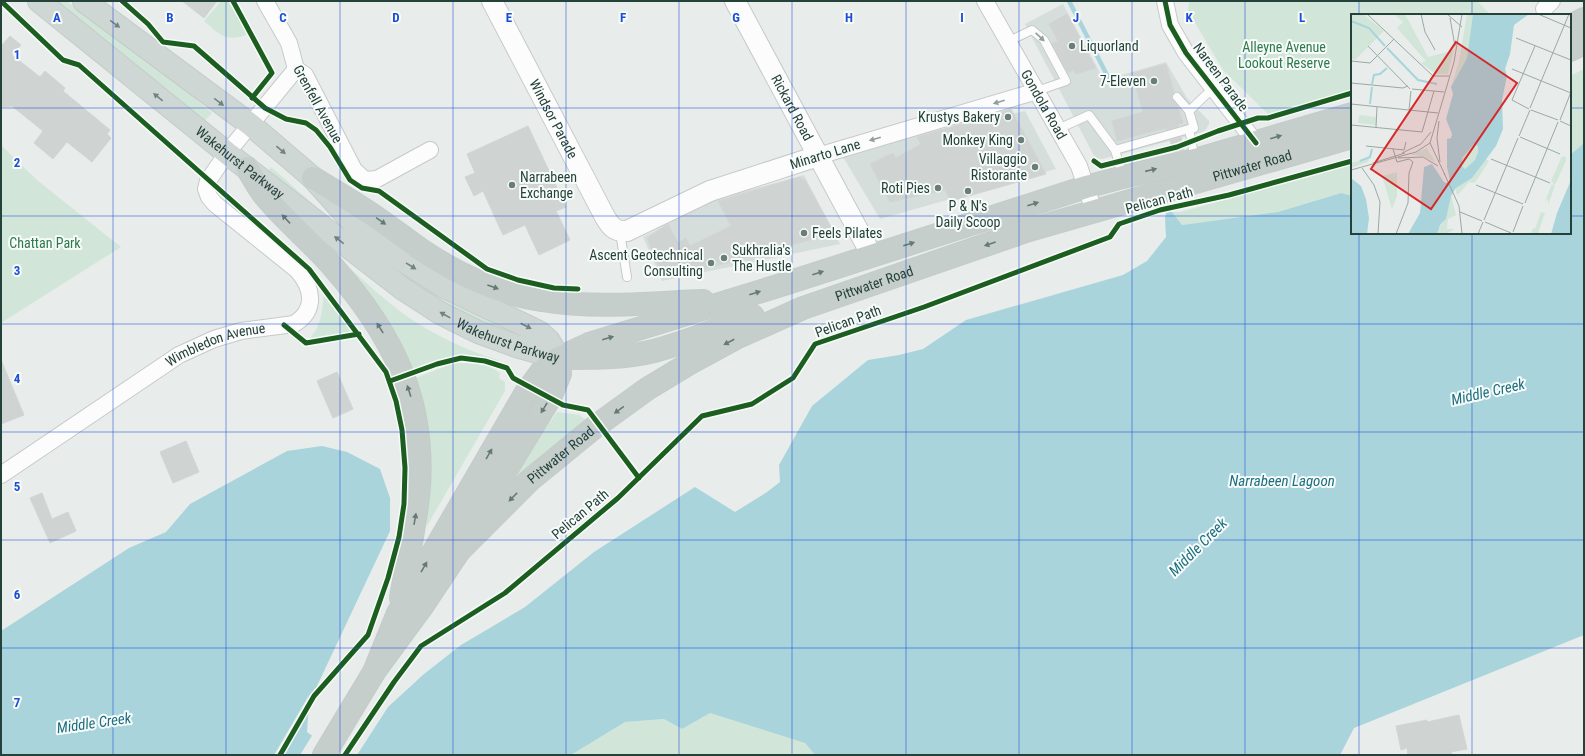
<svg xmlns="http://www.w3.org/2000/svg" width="1585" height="756" viewBox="0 0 1585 756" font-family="'Roboto Condensed',sans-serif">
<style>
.built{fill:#d6dedb}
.green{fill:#d1e6d8}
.water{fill:#a9d4db}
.pier{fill:#e8edeb}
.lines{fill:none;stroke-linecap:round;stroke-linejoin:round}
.stream{stroke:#a9d4db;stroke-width:4.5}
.building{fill:#cfd4d2;stroke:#d1d6d4}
.service-casing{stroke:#c5cac8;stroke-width:10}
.minor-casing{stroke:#c5cac8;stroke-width:18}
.tertiary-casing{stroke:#c5cac8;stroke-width:22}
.primary-casing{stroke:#c3ccc9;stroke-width:24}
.trunk-casing{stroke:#c3ccc9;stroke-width:24}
.service{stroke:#fcfcfc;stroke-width:8}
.minor{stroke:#fcfcfc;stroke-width:16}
.tertiary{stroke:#fcfcfc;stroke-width:20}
.primary{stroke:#cfd7d5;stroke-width:22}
.trunk{stroke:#c6cecc;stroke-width:22}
.cycleway-casing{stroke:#f7fbf9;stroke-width:8}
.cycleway{stroke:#1b5e20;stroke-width:5}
.oneway{fill:#718580}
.oneway2{fill:#909f9b}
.oneway3{fill:#657a74}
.grid{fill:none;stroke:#1d4ed8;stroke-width:1;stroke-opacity:0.55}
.poi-dot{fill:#697e78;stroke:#f7fbf9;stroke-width:1.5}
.labels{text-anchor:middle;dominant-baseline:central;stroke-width:4;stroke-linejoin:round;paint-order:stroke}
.poi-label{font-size:14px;fill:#24423a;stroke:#f7fbf9;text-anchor:end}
.park-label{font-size:14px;fill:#2d7a4b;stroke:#f7fbf9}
.street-label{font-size:14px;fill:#24423a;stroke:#f7fbf9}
.water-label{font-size:15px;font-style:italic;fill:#1c6f80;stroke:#f7fbf9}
.inset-river{fill:none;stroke:#a9d4db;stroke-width:2}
.inset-road{fill:none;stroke:#9aa9a4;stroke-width:1}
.view{fill:#d62828;fill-opacity:0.15;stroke:#d62828;stroke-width:2}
.inset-edge{fill:none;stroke:#24423a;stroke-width:2}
.grid-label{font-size:13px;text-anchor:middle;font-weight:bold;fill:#1d4ed8;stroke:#f7fbf9;stroke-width:4;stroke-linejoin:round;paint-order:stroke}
</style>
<rect width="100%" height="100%" fill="#e8edeb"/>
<path class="built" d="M1063,4l41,76 62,-18 21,36 22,23v3l-3,5 -3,3 -101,27 -5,-1 -4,-4 -68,-130z
M1025,111l31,58 -176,50 -40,-67z
M804,175l36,69 -178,37 -19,-44 69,-37z"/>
<path class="green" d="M49,1h17l53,37 65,51 28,24 -9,10z
M221,1h9l18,33c-22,9 -28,1 -44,-13z
M1189,1h288l14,14h-139v75l-84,24 -45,-44 -35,-59z
M1584,69v74l-14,12v-79z
M1,145l36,35 84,67 -120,76z
M1352,165v31l-11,-3 -63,19 -96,13 -10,-13h8z
M271,167c36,31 72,66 111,94 43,30 88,52 137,72l-3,5 -81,-35 -169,-130z
M342,262c21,17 41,37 63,53 28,19 60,35 93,45l-1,3 -22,-7h-23l-39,13 -3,-5 -3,1z
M324,293l29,36 -3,3 -37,7 -2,-2c11,-13 11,-27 13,-44z
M454,363c15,0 34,0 46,10l-1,5 6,4v9l-78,135v-59l-14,-88z
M557,412l22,3 7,5 -54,46 -33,31z
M710,713l95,30 10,12h-244l54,-33 39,-3 18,10z"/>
<path class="water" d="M1584,143v492l-230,93 -14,27h-525l-10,-12 -95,-30 -28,16 -18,-10 -39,3 -54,33h-214l31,-48 36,-33 37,-29 64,-38 69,-55 101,-65 40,25 32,-20 13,-10 -1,-17 33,-59 56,-46 31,-5 24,-6 43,-29 157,-45 24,-14 19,-24 -1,-19 2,-8 5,2 10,13 96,-13 63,-19 11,3v37h218v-78z
M322,446l25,6 33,17 10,29v33l-81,172 -2,29 23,17 25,6h-354v-124l128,-83 37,-16 24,-28 97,-53z"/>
<path class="pier" d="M321,682l-10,21v5l-27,47h-10l34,-58z
M313,734l17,13 20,5 -2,3h-48z"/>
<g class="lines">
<path class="stream" d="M1069,1l39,76"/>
</g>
<path class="building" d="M182,1h35l-13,17z
M1067,14l29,54 -20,6 -3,-4 -5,3 -16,-29 6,-3 -9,-17z
M10,36l11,9 -9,10 28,22 5,-6 20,17 -2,3 47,39 -3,4 4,4 -19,24 -25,-20 -14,17 -19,-16 9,-12 -31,-25 -11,1v-61z
M1166,64l8,28 -2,3v3l6,9 5,16 -5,1v2l-11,4 -1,-2 -49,13 -5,-20 31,-9 -11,-39z
M1011,109l35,65 -95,27 -6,-11 -55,12 -20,-38 23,-11 3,5 25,-14 -4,-7z
M528,126l38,81 -10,4 14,29 -31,15 -14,-30 -22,10 -20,-44 -9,5 -9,-19 10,-4 -8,-19z
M1181,137l3,13 -11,2 -3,-12z
M799,177l6,3 26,47 -3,8 -135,37 -30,6 -16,-40 21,-14 10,19 8,-5 4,8 41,-20 -13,-25z
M1,360l23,55 -23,9z
M337,372l16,37 -20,9 -16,-37z
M186,441l13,31 -26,11 -13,-31z
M42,493l10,26 16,-7 8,19 -26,12 -20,-45z
M1459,715l8,34 -16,3 1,3h-44l-1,-7 -6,2 -5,-24 31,-6v2z"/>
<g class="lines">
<defs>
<path id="service" d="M1007,42l25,-12 12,10 22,41 -29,10
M1177,97l12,14 24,-23
M1058,129l31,-14 26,35 8,27
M1189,129l5,-1 -5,-17
M1115,150l74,-21 6,30
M620,232l7,45"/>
<g id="minor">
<path d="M265,1l24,42 7,26 9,6 49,95 11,10 12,-1 53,-29"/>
<path id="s1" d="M985,1l94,165 15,45"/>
<path d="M1165,1l5,24 16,28 70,90"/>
<path d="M1544,9l8,-8"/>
<path d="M818,156l219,-65"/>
<path id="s2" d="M1,475l178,-120 35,-16 27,-8 53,-7c23,-14 19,-36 3,-54l-82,-66 -6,-7 -3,-8 2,-8 19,-28 69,-84"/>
</g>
<g id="tertiary">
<path id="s3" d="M492,1l113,216c6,10 10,15 22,14l83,-40 108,-35"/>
<path id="s4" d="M735,1l137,255"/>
</g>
<g id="primary">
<path id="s5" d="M39,1l188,152 176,136 37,24 38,19 41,15 40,11"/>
<path d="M84,1l167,124 62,53 44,49 43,32 43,27 96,46 10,9 10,17"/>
</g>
<g id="trunk">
<path d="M1570,26l14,-7"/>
<path d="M1570,50l14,-7"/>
<path d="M247,168c6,9 11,20 18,28 21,26 48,47 69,72 57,65 91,130 85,219 -3,37 -12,74 -18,111"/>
<path d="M313,178c21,13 44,26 64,40 16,11 31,23 47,34 35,23 76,42 118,48 53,9 107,3 161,1"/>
<path d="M568,358c29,0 58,0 86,-7 34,-9 67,-23 99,-35"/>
<path id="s6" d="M459,551l71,-71 66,-54 51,-37 43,-26 48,-26 65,-29 223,-77 326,-94"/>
<path d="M374,672l24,-59 127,-219 17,-23 17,-13 30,-14 192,-59 305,-98 37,-10 72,-17 157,-46"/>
<path d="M324,755l50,-83 47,-64 38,-57 21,-38 70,-115 10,-24 -1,-16"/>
</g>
</defs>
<use href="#service" class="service-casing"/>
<use href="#minor" class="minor-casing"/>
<use href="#tertiary" class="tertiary-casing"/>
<use href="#primary" class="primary-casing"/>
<use href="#trunk" class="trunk-casing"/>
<use href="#service" class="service"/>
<use href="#minor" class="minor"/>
<use href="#tertiary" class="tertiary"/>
<use href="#primary" class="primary"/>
<use href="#trunk" class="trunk"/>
<defs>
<path id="cycleway" d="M1,1l62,59 16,5 230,204 77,103 10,29 6,29 3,38 -1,36 -5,33 -11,41 -20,57 -54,61 -34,59
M122,1l26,23 15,18 31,4 71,62 21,11 20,4 10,7 14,17 20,33 12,8 17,3 108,78 31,11 36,8 24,1
M233,1l39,72 -20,25
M1165,1l5,24 16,28 70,90
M1094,161l7,5 76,-19 41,-16 40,-13h10l84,-25
M284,325l22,18 53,-9
M390,381l47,-17 24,-6 24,3 22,7 6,10 50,27 25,5 51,68
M345,755l49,-73 27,-36 84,-53 113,-95 84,-82 50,-12 41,-26 22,-34 109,-37 186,-70 9,-13 41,-14 69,-15 123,-34"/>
</defs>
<use href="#cycleway" class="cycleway-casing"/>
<use href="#cycleway" class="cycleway"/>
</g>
<defs><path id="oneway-solid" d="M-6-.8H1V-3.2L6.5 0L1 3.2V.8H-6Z"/></defs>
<g class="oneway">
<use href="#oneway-solid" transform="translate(115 24) rotate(36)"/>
<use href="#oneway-solid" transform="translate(158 97) rotate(-141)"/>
<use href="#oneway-solid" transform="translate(219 102) rotate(37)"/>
<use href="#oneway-solid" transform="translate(281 150) rotate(40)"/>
<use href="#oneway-solid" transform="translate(339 240) rotate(-142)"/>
<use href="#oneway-solid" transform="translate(411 266) rotate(32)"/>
<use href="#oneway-solid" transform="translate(445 315) rotate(-151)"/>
<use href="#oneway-solid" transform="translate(526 326) rotate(27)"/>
</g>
<g class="oneway2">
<use href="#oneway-solid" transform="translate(1040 37) rotate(43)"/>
<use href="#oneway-solid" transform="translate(999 102) rotate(164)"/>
<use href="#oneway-solid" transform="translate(875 139) rotate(164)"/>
</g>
<g class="oneway3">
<use href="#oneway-solid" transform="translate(1276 137) rotate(-16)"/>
<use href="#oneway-solid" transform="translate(1151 170) rotate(-13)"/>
<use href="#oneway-solid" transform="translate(1033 204) rotate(-18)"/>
<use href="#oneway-solid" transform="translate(286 219) rotate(-133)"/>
<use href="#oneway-solid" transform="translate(381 221) rotate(35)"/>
<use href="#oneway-solid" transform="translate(909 244) rotate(-18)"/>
<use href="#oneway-solid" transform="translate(990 244) rotate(161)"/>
<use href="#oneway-solid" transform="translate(818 273) rotate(-18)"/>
<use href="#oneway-solid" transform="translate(493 287) rotate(20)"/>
<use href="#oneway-solid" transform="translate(755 293) rotate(-17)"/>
<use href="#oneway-solid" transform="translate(380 328) rotate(-122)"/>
<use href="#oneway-solid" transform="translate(608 338) rotate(-16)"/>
<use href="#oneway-solid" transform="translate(729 342) rotate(152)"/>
<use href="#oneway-solid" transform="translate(409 391) rotate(-108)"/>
<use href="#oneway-solid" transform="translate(544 408) rotate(121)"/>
<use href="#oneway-solid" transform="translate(619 410) rotate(144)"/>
<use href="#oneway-solid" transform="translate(489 454) rotate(-60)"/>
<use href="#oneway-solid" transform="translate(513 497) rotate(134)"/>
<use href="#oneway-solid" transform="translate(415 519) rotate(-80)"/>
<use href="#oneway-solid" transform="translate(424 567) rotate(-60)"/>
</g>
<path class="grid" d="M113,1v754M226,1v754M340,1v754M453,1v754M566,1v754M679,1v754M792,1v754M906,1v754M1019,1v754M1132,1v754M1245,1v754M1359,1v14M1472,1v14M1,108h1351M1570,108h14M1,216h1351M1570,216h14M1359,233v522M1472,233v522M1,324h1583M1,432h1583M1,540h1583M1,648h1583"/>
<g class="poi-dot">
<circle cx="1072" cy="46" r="4"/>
<circle cx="1154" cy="81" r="4"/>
<circle cx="1008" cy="117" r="4"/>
<circle cx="1021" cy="140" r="4"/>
<circle cx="1035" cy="167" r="4"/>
<circle cx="512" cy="185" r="4"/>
<circle cx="938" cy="188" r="4"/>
<circle cx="968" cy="191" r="4"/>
<circle cx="804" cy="233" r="4"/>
<circle cx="724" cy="258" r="4"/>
<circle cx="711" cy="263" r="4"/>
</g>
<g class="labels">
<g class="poi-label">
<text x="1080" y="46" text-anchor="start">Liquorland</text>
<text x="1146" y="81">7-Eleven</text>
<text x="1000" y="117">Krustys Bakery</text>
<text x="1013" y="140">Monkey King</text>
<text x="1027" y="159">Villaggio<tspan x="1027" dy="16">Ristorante</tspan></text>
<text x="520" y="177" text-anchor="start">Narrabeen<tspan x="520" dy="16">Exchange</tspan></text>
<text x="930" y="188">Roti Pies</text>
<text x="968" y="206" text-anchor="middle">P &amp; N's<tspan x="968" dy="16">Daily Scoop</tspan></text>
<text x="812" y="233" text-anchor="start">Feels Pilates</text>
<text x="732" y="250" text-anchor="start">Sukhralia's<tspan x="732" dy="16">The Hustle</tspan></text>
<text x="703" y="255">Ascent Geotechnical<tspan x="703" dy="16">Consulting</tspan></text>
</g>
<g class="park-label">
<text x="1284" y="47">Alleyne Avenue<tspan x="1284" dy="16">Lookout Reserve</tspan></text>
<text x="45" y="243">Chattan Park</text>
</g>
<g class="street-label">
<text transform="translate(1221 77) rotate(53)">Nareen Parade</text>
<text transform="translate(318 104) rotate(61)">Grenfell Avenue</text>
<text stroke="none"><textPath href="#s1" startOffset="119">Gondola Road</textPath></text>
<text stroke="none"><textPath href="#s4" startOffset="121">Rickard Road</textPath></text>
<text stroke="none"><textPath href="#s3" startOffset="133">Windsor Parade</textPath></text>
<text transform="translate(825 154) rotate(-17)">Minarto Lane</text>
<text stroke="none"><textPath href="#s5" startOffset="258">Wakehurst Parkway</textPath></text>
<text stroke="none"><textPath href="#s6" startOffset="896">Pittwater Road</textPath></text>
<text transform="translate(1159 200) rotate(-15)">Pelican Path</text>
<text stroke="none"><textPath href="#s6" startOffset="500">Pittwater Road</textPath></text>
<text transform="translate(848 321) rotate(-20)">Pelican Path</text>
<text stroke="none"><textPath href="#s5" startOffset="582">Wakehurst Parkway</textPath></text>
<text stroke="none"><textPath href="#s2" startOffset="253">Wimbledon Avenue</textPath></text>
<text stroke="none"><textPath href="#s6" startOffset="140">Pittwater Road</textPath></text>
<text transform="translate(580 514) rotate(-40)">Pelican Path</text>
</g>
<g class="water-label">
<text transform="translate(1488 392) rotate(-13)">Middle Creek</text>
<text x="1282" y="481">Narrabeen Lagoon</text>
<text transform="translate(1198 547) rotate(-45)">Middle Creek</text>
<text transform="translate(94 723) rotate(-8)">Middle Creek</text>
</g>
</g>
<g transform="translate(1351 14)">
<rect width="220" height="220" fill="#e8edeb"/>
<path d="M0,0h12l21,17 -29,29 -4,-1zM43,0h11l23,43 26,-7 -6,24h-12l-15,-11 5,-2 -29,-33 6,-6zM116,0h6l-6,44 -16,29 8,-26zM8,101l18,2 -1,8 -18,-2zM123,130l4,2v6l-3,8 -10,9 -3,-3v-8zM76,134l9,15 -13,-7 4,-7 -4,7 -13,-1zM211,142l4,1v4l-11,24 -4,-4zM19,143l-2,5 -17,6v-5zM135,145l3,2 -14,22 -6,-1 -11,13 -2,-2v-5l16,-10zM46,158v24l-5,13 -10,-33zM201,170l3,2 -7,19v-6l-3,2zM100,180l5,21 -8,4 -1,10h8l-9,5h-7l-2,-4 9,-11zM190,198l4,1 -7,20 -7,1 2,-6 2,1z" fill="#d1e6d8"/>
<path d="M122,0h56l-15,11 -4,29 -5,15 2,7 -5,24 1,29 -7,17 -24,32 -16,10 -5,8 -5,23 -6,6 -3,9h-29l12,-21 4,-46 8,-3 12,18 2,1 4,-2 -3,-14v-28l4,-1 1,-4 -6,-15 7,-25 -2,-7 16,-29zM123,130l4,2v6l-3,8 -10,9 -3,-3v-8zM0,164l10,8 5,13 3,19 -2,16h-16zM220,166v54h-20l6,-21z" fill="#a9d4db" fill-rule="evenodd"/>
<path class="inset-river" d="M0,7l18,7 16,18M36,34l31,32 19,4M21,70l2,-9 6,-1 7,-6M19,90l2,-17M9,147l10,-4 2,-8"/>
<path class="inset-road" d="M16,0l66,62h16M70,0l4,18 10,18M96,0l15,13M187,0l33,14M99,4l5,28M165,24l55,22M17,32l42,43M0,47l19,2 24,-24M161,55l59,24M0,69l52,5 5,-2M61,75l32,3M0,90l87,9M179,94l39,-94M178,95l-17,-9 23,-54M58,96l2,-19M180,96l27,10M209,106l11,-28M88,107l-2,17 3,24M209,107l11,5M0,111l71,7 12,-41M25,113l1,-20M168,122l11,-26M169,123l40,17M15,132l38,4 2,-8M42,135l4,13 12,-3 4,3 -4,11 -1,30 -12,31M51,139l19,-9 10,-12M47,144l25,-1 15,9M140,145l59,24M22,149l32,-10M11,154l12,17 6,17 -2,32M0,156l65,-18 14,-9M93,159l15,33 3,28M94,161l-15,-32 24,-81 8,-48M125,171l47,19M174,189l33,-81M109,198l22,9M133,206l34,-82M134,208l26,11M162,218l10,-26M127,220l5,-12"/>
<path class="view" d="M105,28l61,41 -86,126 -60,-40z"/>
<rect width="220" height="220" class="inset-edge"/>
</g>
<g class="grid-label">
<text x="57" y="22">A</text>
<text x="170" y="22">B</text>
<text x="283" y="22">C</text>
<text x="396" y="22">D</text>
<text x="509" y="22">E</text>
<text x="623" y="22">F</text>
<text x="736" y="22">G</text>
<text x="849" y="22">H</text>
<text x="962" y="22">I</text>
<text x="1076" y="22">J</text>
<text x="1189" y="22">K</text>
<text x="1302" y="22">L</text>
<text x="17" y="59">1</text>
<text x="17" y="167">2</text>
<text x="17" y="275">3</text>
<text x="17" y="383">4</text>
<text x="17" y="491">5</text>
<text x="17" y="599">6</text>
<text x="17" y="707">7</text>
</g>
<rect width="1585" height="756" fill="none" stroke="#24423a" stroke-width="4"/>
</svg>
